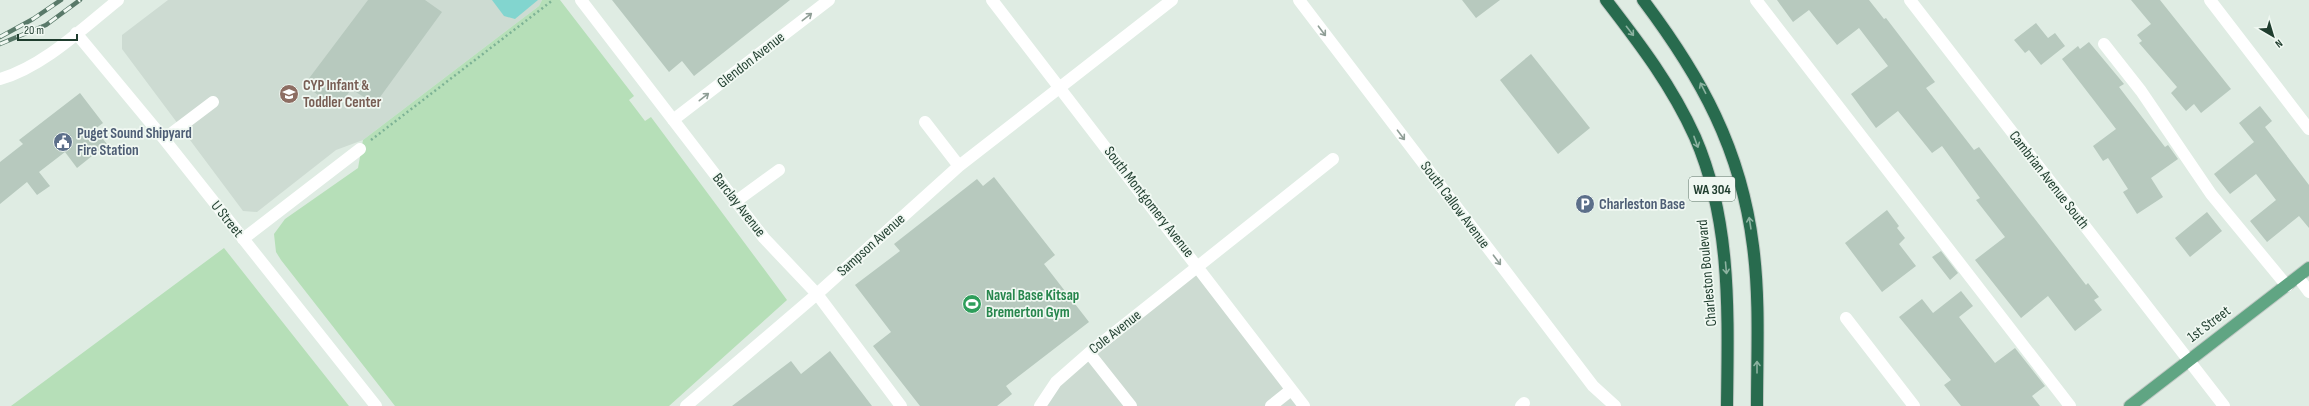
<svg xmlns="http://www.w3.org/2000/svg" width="2309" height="406" viewBox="0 0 2309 406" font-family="'Sofia Sans Condensed',sans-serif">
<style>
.built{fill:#cddbd2}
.green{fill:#b6dfb8}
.water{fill:#82d5cf}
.building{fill:#b7c9be}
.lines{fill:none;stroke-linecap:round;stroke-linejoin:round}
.major-casing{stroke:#c0c9c4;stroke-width:14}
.highway-casing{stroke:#c0c9c4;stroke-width:14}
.path{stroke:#7db295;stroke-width:2.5;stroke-dasharray:2 3;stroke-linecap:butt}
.minor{stroke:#fff;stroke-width:12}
.major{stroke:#60a583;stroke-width:12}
.highway{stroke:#286b4e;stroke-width:12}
.rail-casing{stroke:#597969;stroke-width:4.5}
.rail{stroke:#f0f8f2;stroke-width:3;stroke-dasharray:9;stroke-linecap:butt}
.oneway{stroke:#8f9e96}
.oneway2{stroke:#8cb2a0}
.labels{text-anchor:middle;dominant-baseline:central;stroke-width:3.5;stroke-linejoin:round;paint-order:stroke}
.shield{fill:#f0f8f2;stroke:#5e7569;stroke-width:1}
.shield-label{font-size:14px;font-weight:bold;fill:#1f3d2e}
.street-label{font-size:15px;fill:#1f3d2e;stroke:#f0f8f2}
.education-label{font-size:15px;font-weight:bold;fill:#785e54;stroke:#f0f8f2;text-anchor:start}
.service-label{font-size:15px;font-weight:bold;fill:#4e5e75;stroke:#f0f8f2;text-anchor:start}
.leisure-label{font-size:15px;font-weight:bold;fill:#27864d;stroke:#f0f8f2;text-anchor:start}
</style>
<rect width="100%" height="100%" fill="#dfece3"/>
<path class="built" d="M168,0h374l-3,6 -176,134 -27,10 -79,62 -14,-1 -121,-162v-14z
M1199,267l105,139h-269z"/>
<path class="green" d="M542,0h18l74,96 -5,4 16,21 6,-4 136,183 -118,106h-274l-114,-146 -5,-8 -2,-18 11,-15 73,-51 5,-28 176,-134z
M224,248l125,158h-338z"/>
<path class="water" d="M492,0h46l-23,19 -11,-3z"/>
<path class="building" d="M368,0h57l17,12 -67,92 -24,-15 -13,20 -34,-24z
M612,0h178l-96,76 -12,-15 -13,11z
M1462,0h38l-24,18z
M1777,0h92l15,19 2,-1 49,64 -9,6 48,62 5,-3 107,138 2,-2 11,14 -5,3 8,10 -27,21 -27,-35 -27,22 -46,-58 30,-23 -29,-37 4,-2 -38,-52 -10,7 -34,-42 -22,17 -25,-34 37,-28 -29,-38 -22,17 -28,-35 -16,12z
M2131,0h29l71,89 -30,24 -7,-9 -8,7 -15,-18 6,-6 -38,-44 3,-2 -5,-6 14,-11z
M2036,23l12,15 7,-5 10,13 -24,19 -12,-15 -4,3 -11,-13z
M2089,42l35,42 -5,3 46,60 3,-2 10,14 -27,19 12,19 -26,17 -14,-22 5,-3 -20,-31 -5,3 -10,-15 23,-17 -54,-70 16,-13 2,3z
M1531,54l59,74 -32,26 -58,-74z
M80,93l23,30 -8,6 12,15 -30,24 -12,-16 -26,20 11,14 -13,9 -10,-13 -27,22v-42l23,-18 -4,-4z
M2260,106l12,15 -7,6 44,58v43l-10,-12 -32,26 -17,-21 26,-21 -20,-26 -26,20 -16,-20 40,-32 -15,-19z
M994,177l61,78 -11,9 45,58 -83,64 6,8 -15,12h-77l-47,-60 18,-14 -36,-47 45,-34 -6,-7 83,-65 6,7z
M1887,210l12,16 -2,2 8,10 -6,6 17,22 -34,26 -37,-49z
M2207,212l15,19 -32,26 -15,-19z
M1941,251l17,22 -8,7 -18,-23z
M1961,291l12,15 -14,11 36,46 20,-15 30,38 -13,10 8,10h-79l-17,-21 7,-5 -52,-63 23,-18 11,14z
M830,351l42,55h-140l59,-45 10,13z"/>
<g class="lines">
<defs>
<path id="major" d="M2130,406l179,-138"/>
<path id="highway" d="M1606,0c34,44 66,86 89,137 37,85 33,178 32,269
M1643,0c58,77 98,149 110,246 7,53 4,107 4,160"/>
</defs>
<use href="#major" class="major-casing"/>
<use href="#highway" class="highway-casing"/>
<path class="path" d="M371,140l182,-140"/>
<path class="minor" d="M581,0l183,238 53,56 84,112
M992,0l312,406
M1299,0l294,386 22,20
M1756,0l314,406
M1910,0l314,406
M2210,0l99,129
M76,33l88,106 212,267
M2104,44l37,47 70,103 76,92
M0,79c43,-12 83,-51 118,-79
M673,120l156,-120
M925,122l34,44
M164,139l49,-37
M735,202l44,-32
M243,239l117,-90
M2298,277l11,15
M1846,318l68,88
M1089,353l42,53
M686,406l131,-112 142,-128 213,-166
M1040,406l16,-24 33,-29 244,-194
M1271,406l20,-16
M1521,406l3,-3"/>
<use href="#major" class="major"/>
<use href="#highway" class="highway"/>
<defs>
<path id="rail" d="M0,37l33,-18 28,-19
M0,44l46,-19 34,-25"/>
</defs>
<use href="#rail" class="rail-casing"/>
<use href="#rail" class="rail"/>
</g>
<defs><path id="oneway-shaft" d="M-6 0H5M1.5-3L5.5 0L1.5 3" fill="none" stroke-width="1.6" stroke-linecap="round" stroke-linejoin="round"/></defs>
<g class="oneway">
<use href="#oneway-shaft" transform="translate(807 17) rotate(-38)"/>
<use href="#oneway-shaft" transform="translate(1322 31) rotate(53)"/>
<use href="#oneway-shaft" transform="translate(704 97) rotate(-38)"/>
<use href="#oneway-shaft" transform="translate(1401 135) rotate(53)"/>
<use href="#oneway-shaft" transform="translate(1497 260) rotate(53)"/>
</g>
<g class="oneway2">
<use href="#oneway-shaft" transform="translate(1630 31) rotate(52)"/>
<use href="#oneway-shaft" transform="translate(1703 88) rotate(-117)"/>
<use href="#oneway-shaft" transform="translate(1696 142) rotate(70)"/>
<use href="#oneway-shaft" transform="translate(1750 223) rotate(-99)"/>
<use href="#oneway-shaft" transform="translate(1726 268) rotate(85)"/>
<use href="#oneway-shaft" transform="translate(1757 367) rotate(-90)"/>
</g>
<defs>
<symbol id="school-disc" viewBox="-11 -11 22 22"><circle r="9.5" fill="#8d6e63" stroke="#f0f8f2"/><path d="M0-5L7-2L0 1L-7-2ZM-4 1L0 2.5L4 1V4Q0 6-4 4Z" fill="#fff"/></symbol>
<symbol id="civic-disc" viewBox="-11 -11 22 22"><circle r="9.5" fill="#5c6f8a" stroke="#f0f8f2"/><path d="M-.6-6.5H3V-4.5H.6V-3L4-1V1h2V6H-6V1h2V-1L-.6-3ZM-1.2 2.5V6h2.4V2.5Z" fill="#fff"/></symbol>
<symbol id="parking-disc" viewBox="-11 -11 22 22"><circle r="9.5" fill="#5c6f8a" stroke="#f0f8f2"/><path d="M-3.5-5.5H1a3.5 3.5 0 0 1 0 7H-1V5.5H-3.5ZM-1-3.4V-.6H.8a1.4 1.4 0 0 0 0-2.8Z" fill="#fff"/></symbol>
<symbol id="stadium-disc" viewBox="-11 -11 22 22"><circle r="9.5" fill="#2e9e5b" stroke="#f0f8f2"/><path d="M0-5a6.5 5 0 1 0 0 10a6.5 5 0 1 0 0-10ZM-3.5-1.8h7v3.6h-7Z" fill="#fff"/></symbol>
</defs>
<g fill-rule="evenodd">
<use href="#school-disc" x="278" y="83" width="22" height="22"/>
<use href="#civic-disc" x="52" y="131" width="22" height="22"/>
<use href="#parking-disc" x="1574" y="193" width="22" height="22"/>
<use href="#stadium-disc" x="961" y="293" width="22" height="22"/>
</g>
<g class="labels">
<rect class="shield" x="1689" y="177" width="46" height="24" rx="3"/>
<g class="shield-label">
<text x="1712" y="189">WA 304</text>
</g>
<g class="street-label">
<text transform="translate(751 60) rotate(-38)">Glendon Avenue</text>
<text transform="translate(2049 180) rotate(52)">Cambrian Avenue South</text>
<text transform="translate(1149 202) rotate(52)">South Montgomery Avenue</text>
<text transform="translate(739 205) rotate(52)">Barclay Avenue</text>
<text transform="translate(1455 205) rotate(53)">South Callow Avenue</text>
<text transform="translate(227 219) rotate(51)">U Street</text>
<text transform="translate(871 245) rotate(-42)">Sampson Avenue</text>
<text transform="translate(1707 273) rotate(-95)">Charleston Boulevard</text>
<text transform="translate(2209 324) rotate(-37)">1st Street</text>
<text transform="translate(1115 332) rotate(-38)">Cole Avenue</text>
</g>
<g class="education-label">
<text x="303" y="85">CYP Infant &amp;<tspan x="303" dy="17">Toddler Center</tspan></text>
</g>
<g class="service-label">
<text x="77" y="133">Puget Sound Shipyard<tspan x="77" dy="17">Fire Station</tspan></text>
<text x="1599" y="204">Charleston Base</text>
</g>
<g class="leisure-label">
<text x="986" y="295">Naval Base Kitsap<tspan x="986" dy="17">Bremerton Gym</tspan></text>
</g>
</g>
<g transform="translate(2273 36) rotate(142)" stroke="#f0f8f2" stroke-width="3" paint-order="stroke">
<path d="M0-3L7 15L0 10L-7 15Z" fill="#1f3d2e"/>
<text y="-6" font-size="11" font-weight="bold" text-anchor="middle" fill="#1f3d2e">N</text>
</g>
<path d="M18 34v6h59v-6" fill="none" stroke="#1f3d2e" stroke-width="2"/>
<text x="24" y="34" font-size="12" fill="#1f3d2e" stroke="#f0f8f2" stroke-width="3" paint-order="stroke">20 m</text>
</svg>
